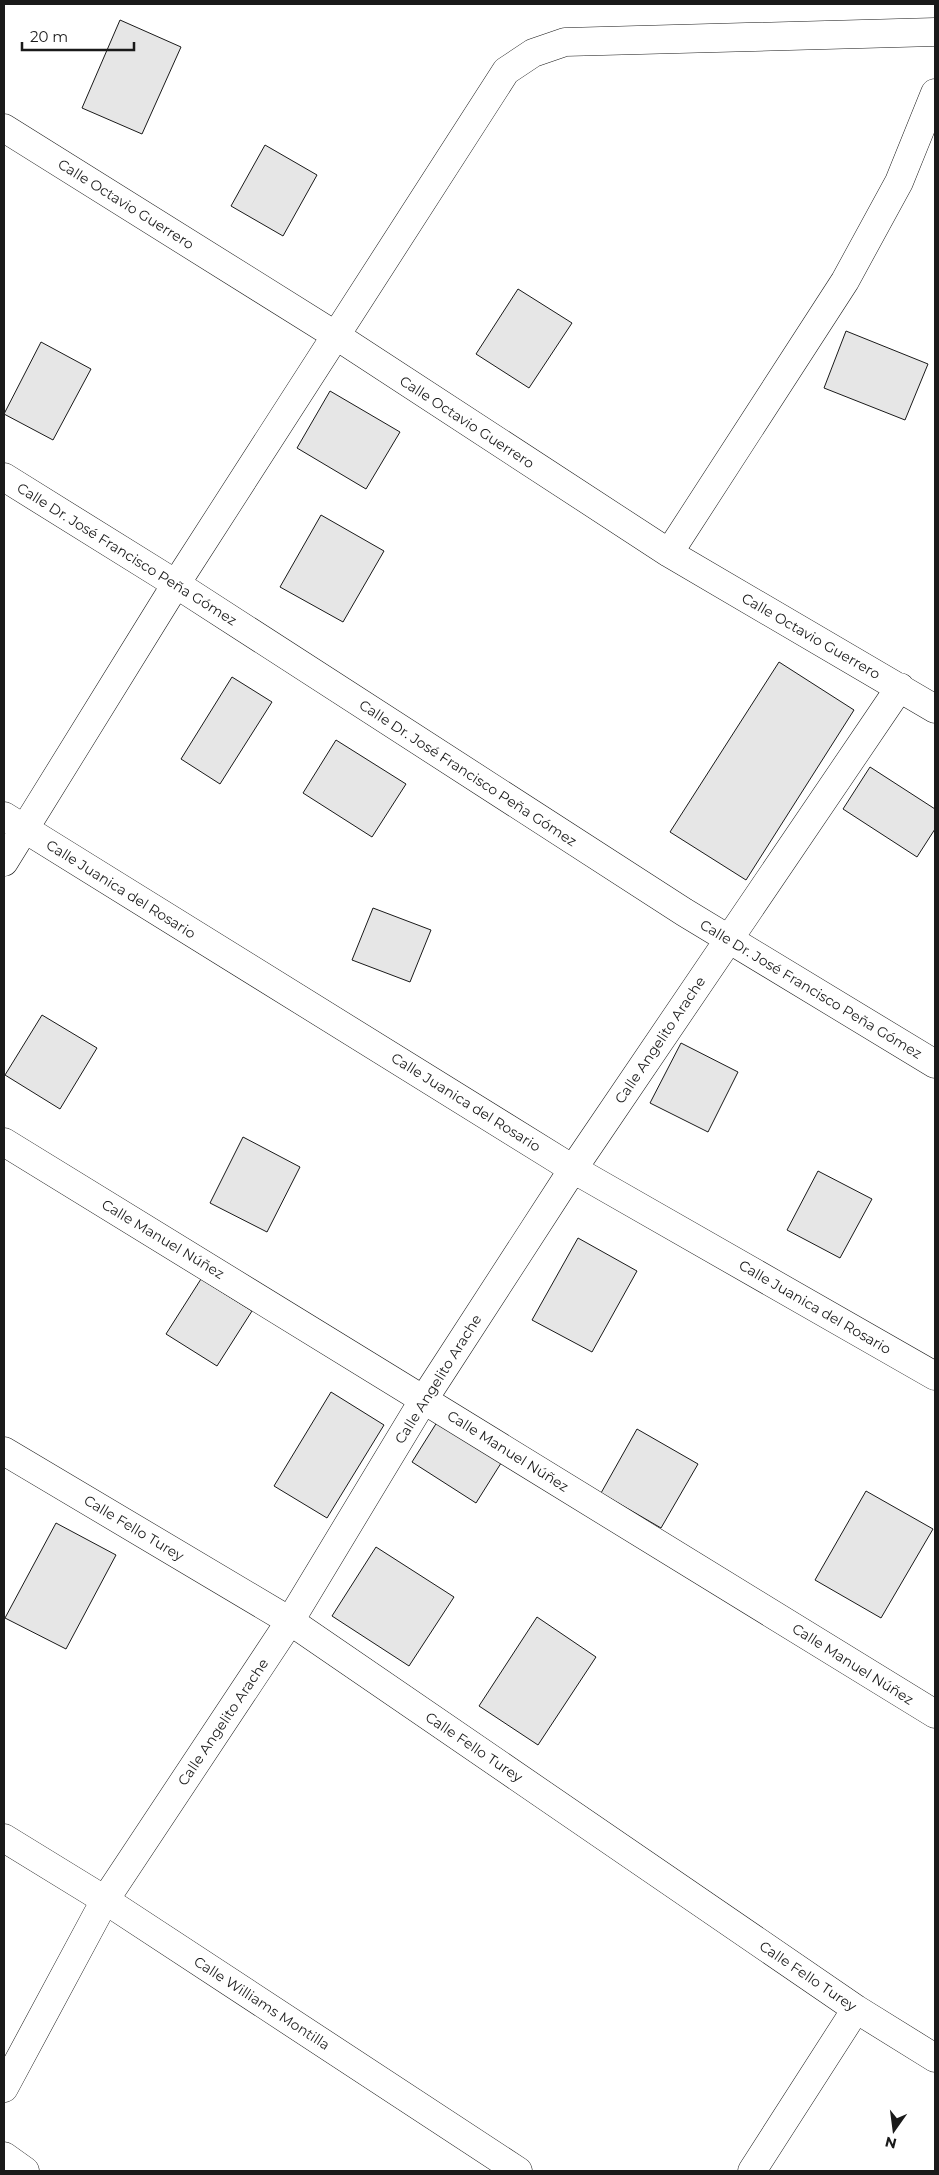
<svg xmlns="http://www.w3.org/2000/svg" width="939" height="2175" viewBox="0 0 939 2175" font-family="Montserrat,sans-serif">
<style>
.building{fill:#e6e6e6;stroke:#1a1a1a}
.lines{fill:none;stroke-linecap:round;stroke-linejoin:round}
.minor-casing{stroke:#1a1a1a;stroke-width:29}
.minor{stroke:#fff;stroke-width:28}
.labels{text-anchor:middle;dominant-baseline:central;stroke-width:4;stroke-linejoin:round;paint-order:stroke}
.street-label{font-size:14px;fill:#1a1a1a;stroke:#fff}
</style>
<rect width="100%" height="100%" fill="#fff"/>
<path class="building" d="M120,20l61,27 -39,87 -60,-26z
M265,145l52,30 -34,61 -52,-30z
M518,289l54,34 -43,65 -53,-34z
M846,331l82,33 -23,56 -81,-32z
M41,342l50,27 -38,71 -49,-26z
M330,391l70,41 -34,57 -69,-41z
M321,515l63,36 -41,71 -63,-35z
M779,662l75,48 -108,170 -76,-48z
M232,677l40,25 -52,82 -39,-25z
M336,740l70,44 -34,53 -69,-44z
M870,767l65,42v20l-18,28 -74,-48z
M373,908l58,22 -21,52 -58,-22z
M42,1015l55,33 -37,61 -55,-34z
M681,1043l57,29 -30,60 -58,-29z
M243,1137l57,30 -33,65 -57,-29z
M818,1171l54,28 -32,59 -53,-28z
M578,1238l59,33 -45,81 -60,-32z
M201,1279l51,32 -35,55 -51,-32z
M331,1392l53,33 -57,93 -53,-32z
M439,1419l64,41 -27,43 -64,-41z
M637,1429l61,35 -37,64 -60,-35z
M866,1491l67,38 -52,89 -66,-38z
M56,1523l60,32 -50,94 -61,-31z
M376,1547l78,50 -45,69 -77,-50z
M537,1617l59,40 -58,88 -59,-39z"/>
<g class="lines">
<defs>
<path id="minor" d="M4,128l331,207 334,218 266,156
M4,477l172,107 508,328 251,152
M669,553l176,-272 54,-99 36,-89
M4,816l569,353 362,207
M4,862l172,-278 330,-513 27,-18 32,-11 370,-10
M4,1142l931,572
M4,1451l286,170 566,388 79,49
M4,1838l101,62 413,271
M4,2088l101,-188 185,-279 134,-222 149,-230 327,-482
M4,2156l21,15
M752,2171l104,-162"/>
</defs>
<use href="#minor" class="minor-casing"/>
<use href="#minor" class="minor"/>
</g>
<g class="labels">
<g class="street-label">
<text transform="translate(126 204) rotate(32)">Calle Octavio Guerrero</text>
<text transform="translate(467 422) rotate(33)">Calle Octavio Guerrero</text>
<text transform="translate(127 554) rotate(32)">Calle Dr. José Francisco Peña Gómez</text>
<text transform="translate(811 636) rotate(30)">Calle Octavio Guerrero</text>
<text transform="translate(468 773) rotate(33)">Calle Dr. José Francisco Peña Gómez</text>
<text transform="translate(121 889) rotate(32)">Calle Juanica del Rosario</text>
<text transform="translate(811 989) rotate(31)">Calle Dr. José Francisco Peña Gómez</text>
<text transform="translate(660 1040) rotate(-56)">Calle Angelito Arache</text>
<text transform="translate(466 1102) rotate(32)">Calle Juanica del Rosario</text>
<text transform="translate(163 1239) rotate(31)">Calle Manuel Núñez</text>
<text transform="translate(815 1307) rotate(30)">Calle Juanica del Rosario</text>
<text transform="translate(438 1379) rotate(-58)">Calle Angelito Arache</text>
<text transform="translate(508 1451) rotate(32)">Calle Manuel Núñez</text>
<text transform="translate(134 1528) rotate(31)">Calle Fello Turey</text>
<text transform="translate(853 1664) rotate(32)">Calle Manuel Núñez</text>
<text transform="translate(223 1722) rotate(-56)">Calle Angelito Arache</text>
<text transform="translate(474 1747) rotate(34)">Calle Fello Turey</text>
<text transform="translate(808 1976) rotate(34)">Calle Fello Turey</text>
<text transform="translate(262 2003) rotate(33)">Calle Williams Montilla</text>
</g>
</g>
<rect width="939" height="2175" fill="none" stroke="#1a1a1a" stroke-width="10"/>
<g transform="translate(894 2130) rotate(194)" stroke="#ffffff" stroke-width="4" paint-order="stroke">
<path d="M0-4L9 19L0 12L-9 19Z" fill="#1a1a1a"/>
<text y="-8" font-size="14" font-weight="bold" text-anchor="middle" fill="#1a1a1a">N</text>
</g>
<path d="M22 42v8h112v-8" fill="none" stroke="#1a1a1a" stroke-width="2.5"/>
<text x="30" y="42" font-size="15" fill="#1a1a1a" stroke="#ffffff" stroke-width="4" paint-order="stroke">20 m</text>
</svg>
